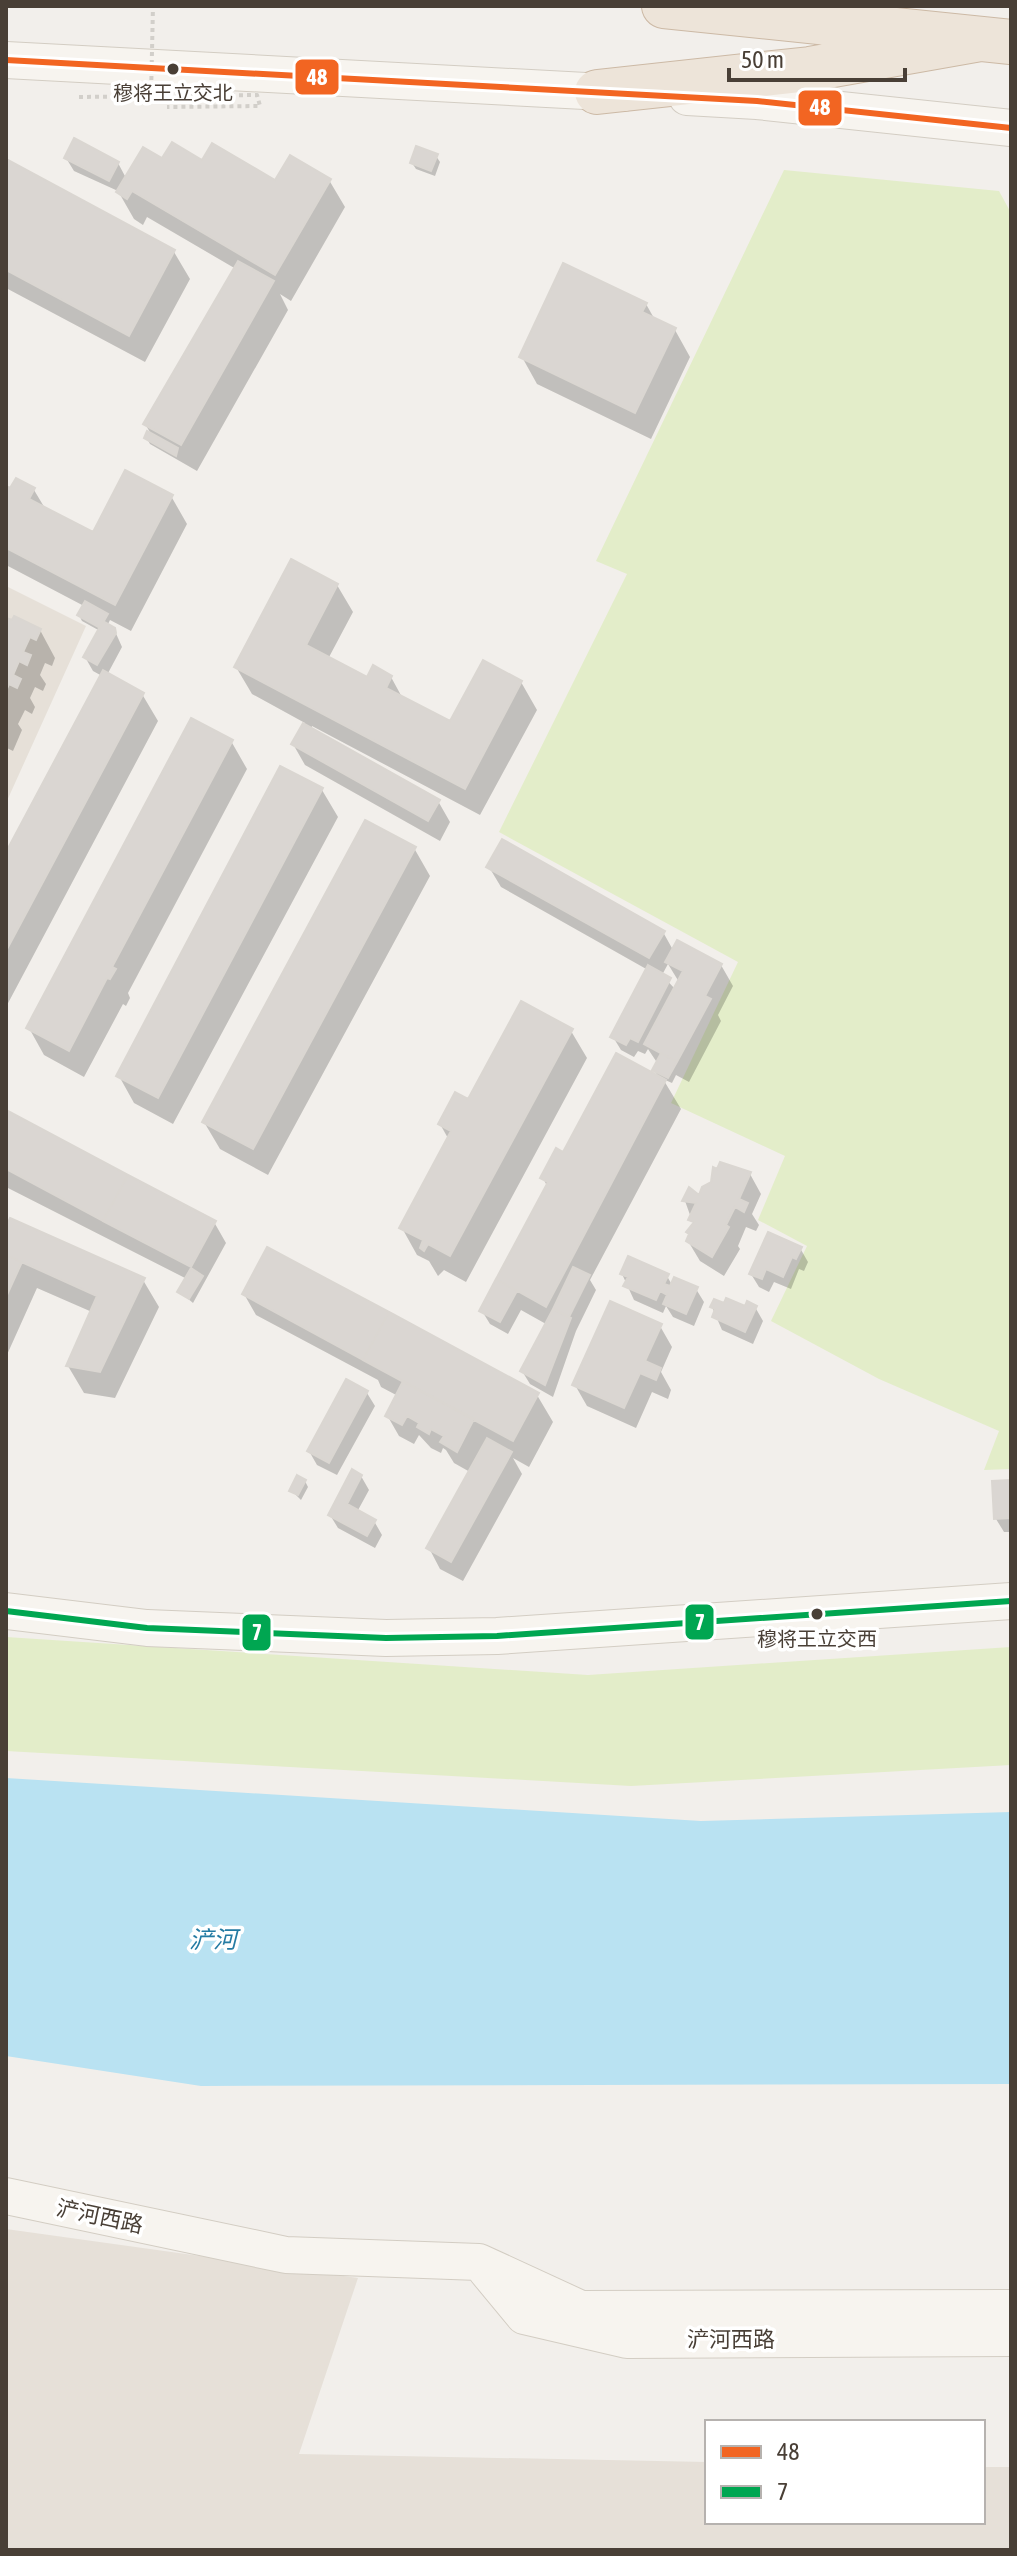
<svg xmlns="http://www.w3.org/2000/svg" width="1017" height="2556" viewBox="0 0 1017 2556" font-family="'Asap Condensed','Noto Sans SC',sans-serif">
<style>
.residential{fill:#e6e0d8}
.green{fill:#e3edc9}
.water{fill:#b9e2f2}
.shadow{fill:#0003;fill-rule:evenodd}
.building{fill:#dad6d2;stroke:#dad6d1;stroke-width:2}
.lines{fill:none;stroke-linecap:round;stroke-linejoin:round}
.secondary-casing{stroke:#d3cdc3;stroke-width:38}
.highway-casing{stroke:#ccb9a5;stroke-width:46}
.secondary{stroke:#f7f4ef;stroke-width:36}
.highway{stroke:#ede4d9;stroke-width:44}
.path-bridge{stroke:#d2cfca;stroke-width:4;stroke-dasharray:4 4;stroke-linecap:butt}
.bus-1-casing{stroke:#fff;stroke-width:12}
.bus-2-casing{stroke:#fff;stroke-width:12}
.bus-1{stroke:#f26522;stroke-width:6}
.bus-2{stroke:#00a651;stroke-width:6}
.bus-dot{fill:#493f36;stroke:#fff;stroke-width:3}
.labels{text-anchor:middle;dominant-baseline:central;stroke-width:7;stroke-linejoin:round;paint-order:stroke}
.bus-label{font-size:20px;fill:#493f36;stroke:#fff}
.street-label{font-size:22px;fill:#493f36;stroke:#fff}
.water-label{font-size:24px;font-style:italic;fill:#247ba3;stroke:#fff}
.line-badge{stroke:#fff;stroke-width:3}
.badge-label{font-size:22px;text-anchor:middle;font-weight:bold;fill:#fff}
</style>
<rect width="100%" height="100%" fill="#f2efeb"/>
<path class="residential" d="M6,586l80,40 -80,177z
M6,2229l352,49 -59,176 408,8v60h276v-55h28v83h-1005z"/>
<path class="green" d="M784,170l215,21 12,22v1256l-27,1 15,-39 -120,-52 -108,-58 36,-75 -49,-26 27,-64 -114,-53 67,-141 -239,-130 128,-258 -31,-13z
M6,1637l582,38 423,-28v118l-380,21 -625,-35z"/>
<path class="water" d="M6,1778l695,43 310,-9v272l-810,2 -195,-30z"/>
<path class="shadow" d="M436,156l4,6 -5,14 -19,-7 -4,-6z
M66,158l52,5 8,15 37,-17 40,1 73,21 53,-3 16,27 -54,94 -11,-7 8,16 -91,161 -47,-27 -4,-7h7l-8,-13 91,-155 -89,-52 -4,8 -9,-6 -16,-28 -44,-20z
M6,161l168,91 16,27 -45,83 -139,-74z
M646,304l9,16 20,10 15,27 -39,82 -114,-55 -15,-27z
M6,488l28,2 12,20 47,25 78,-39 16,28 -56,107 -21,-11 -3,6 7,3 8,18 -15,28 35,19 16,27 -152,286v-151l96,-180 -9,-5 -8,-14 15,-26 -18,-10 -3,-6 5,-9 -78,-41z
M337,585l16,27 -25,47 40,21 23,-3 12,22 48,25 70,-42 16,28 -57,105 -168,-89 -1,4 127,71 12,21 -10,19 -135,-76 -12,-21 12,-21 -53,-29 -16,-27z
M6,620l34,10 15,28 -3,8 -7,-3 -5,12 6,9 -3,7 -8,-4 -5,11 5,9 -3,7 -7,-4 -7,14 4,6 -9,21 -6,-3 -1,3z
M231,741l16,28 -119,224 2,5 -4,8 -3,-2 -39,73 -40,-22 -15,-27z
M281,768l41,22 16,27 -165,307 -39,-21 -15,-27z
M414,848l16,28 -162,299 -48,-26 -16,-27z
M489,867l174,65 10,18 48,15 12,21 -15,29 3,6 -32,61 -13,-7 -4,8 -9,-4 18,30 -91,171 6,10 -20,41 -23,66 -23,-13 -8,-13 24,-47 -25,-14 -13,24 -18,-10 -8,-13 65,-125 -4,-8 21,-23 96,-76 -6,-9 4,-6 -10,-15 -3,5 -7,-3 -4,6 -13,-7 -8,-13 35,-67 -147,-83zM668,964l11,18 -4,7 -13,-14z
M571,1031l16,27 -121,224 -22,-12 -6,6 -9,-15 -12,-6 -15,-27 47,-88 -9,-16z
M6,1112l208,110 12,21 -33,60 -13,-11 7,-13 -181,-92z
M750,1174l11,20 -9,20 7,11 -3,6 -10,-4 -8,19 2,3 -16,27 -24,-15 -12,-20 6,-15 -9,-25z
M6,1232l137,48 16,27 -44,91 -31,-5 -16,-27 24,-54 -55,-24 -31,69z
M800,1248l8,14 -4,9 -5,-2 -8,20 -17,-7 -5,10 -10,-5 -8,-13z
M622,1274l45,2 5,9 24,4 8,13 -10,24 -21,-9 -7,-11 -3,7 -29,-13z
M244,1294l293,101 16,27 -24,45 -16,-9 9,16 -59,107 -23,-12 -11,-21 41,-76 -16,-9 -8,-13 -3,-2 -2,5 -10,-5 -12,-13 -5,9 -15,-8 -12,-21 11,-19 -17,-9 -3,-7 -122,-65z
M712,1307h43l8,14 -10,23 -31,-14z
M660,1326l12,21 -11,25 10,18 -3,9 -16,-7 -16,36 -49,-22 -12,-21z
M367,1393l8,13 -38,69 -20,-10 -8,-14z
M361,1476l8,14 -12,22 17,9 8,14 -7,13 -37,-20 -8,-13z
M305,1481l3,6 -7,13 -9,-9z
M1011,1482v50h-7l-8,-13z"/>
<path class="building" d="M74,138l45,24 -10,19 -45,-23z
M172,142l30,18 10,-17 63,37 15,-25 41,24 -56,96 -143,-84 -5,8 -11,-7 27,-45 19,11z
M416,146l22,8 -7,17 -21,-8z
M6,159l169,91 -46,86 -123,-66z
M238,261l36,20 -93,164 -38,-21z
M563,263l84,40 -5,9 34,16 -41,85 -116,-56z
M147,431l31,17 -2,8 -32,-18z
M125,470l48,25 -58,110 -109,-57v-62l4,2 6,-10 19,10 -6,11 64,33z
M291,559l47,25 -32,61 61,32 6,-12 19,11 -6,12 64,33 33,-61 39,21 -57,108 -231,-122z
M85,601l23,13 -8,14 -23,-13z
M14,616l27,13 -5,11 -6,-3 -7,15 8,3 -4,10 -8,-4 -6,14 8,4 -4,9 -8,-4 -3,7v-73l6,2z
M103,621l12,7 1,5 -19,32 -14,-8z
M103,670l41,23 -138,258v-99z
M191,718l42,22 -121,227 4,2 -6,10 -3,-1 -38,73 -43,-23z
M303,723l137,77 -12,21 -137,-77z
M280,766l43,22 -165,310 -42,-22z
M365,820l51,27 -163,302 -51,-27z
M502,839l163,92 -16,27 -163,-91z
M677,940l45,24 -17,32 6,3 -34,63 -33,-18 39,-73 -18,-9z
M648,965l23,13 -33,64 -8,-4 -4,7 -16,-8z
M521,1001l52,28 -123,227 -22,-12 -4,7 -4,-3 3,-8 -24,-12 52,-97 -13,-7 17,-32 13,7z
M616,1053l50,27 -120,227 -50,-28 52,-97 -8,-4 16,-30 7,4z
M661,1053l16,9 -9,16 -16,-8z
M6,1110l122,65 -25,46 -97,-52z
M720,1162l31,10 -12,27 9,4 -4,9 -9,-5 -9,18 3,2 -17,30 -26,-16 3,-7 -3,-2 8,-10 -6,-2 8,-17 -14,-2 7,-14 10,8 3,-8 9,-5 2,-15 4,2z
M128,1175l88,46 -25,46 -88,-46z
M10,1218l135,60 -45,94 -34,-6 31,-70 -91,-41v-28z
M768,1232l34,15 -6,12 -4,-2 -9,20 -17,-8 -4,10 -13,-5z
M267,1247l122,65 -26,48 -121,-66z
M6,1255l16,7 -16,35z
M628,1256l41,18 -5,10 6,2 4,-9 24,10 -12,27 -23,-10 4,-9 -7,-4 -4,9 -33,-14 5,-9 -8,-3z
M573,1267l17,8 -21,42 -16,-8z
M191,1268l12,8 -14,23 -12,-7z
M496,1279l21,12 -17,31 -21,-11z
M726,1298l19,8 2,-5 10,5 -12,26 -33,-15 3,-8 -5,-2 4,-8 10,4z
M610,1301l52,23 -17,37 16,7 -5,12 -16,-7 -16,35 -52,-23z
M553,1309l18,9 -26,67 -25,-14z
M389,1312l150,81 -26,48 -150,-81z
M346,1379l22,12 -39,72 -22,-12z
M403,1381l71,38 -17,33 -17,-10 4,-6 -13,-7 -2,5 -12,-7 2,-4 -12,-7 -5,9 -17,-9z
M487,1438l25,14 -61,110 -25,-14z
M352,1469l10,6 -15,29 29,16 -9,16 -39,-21z
M297,1475l9,5 -8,15 -9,-4z
M1011,1480v38l-17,1 -2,-38z"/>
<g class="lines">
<defs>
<path id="secondary" d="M6,60l617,33
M687,97l70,4 254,27
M6,1611l141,17 239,10 111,-2 514,-35
M6,2196l280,59 193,7 102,47 430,-1
M486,2270l38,46 103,24 384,-2"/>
<path id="highway" d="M664,6l347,36
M597,92l213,-23 170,-30"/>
</defs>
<use href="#secondary" class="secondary-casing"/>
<use href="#highway" class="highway-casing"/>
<use href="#secondary" class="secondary"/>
<use href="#highway" class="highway"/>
<path class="path-bridge" d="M151,96l2,-90
M79,97l178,-2 3,11 -93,1"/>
<defs>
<path id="bus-1" d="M6,60l751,41 254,27"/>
<path id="bus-2" d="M6,1611l141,17 239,10 111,-2 514,-35"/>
</defs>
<use href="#bus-1" class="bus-1-casing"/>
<use href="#bus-2" class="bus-2-casing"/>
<use href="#bus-1" class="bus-1"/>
<use href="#bus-2" class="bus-2"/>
</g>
<g class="bus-dot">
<circle cx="173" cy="69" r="7"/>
<circle cx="817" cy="1614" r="7"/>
</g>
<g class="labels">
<g class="bus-label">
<text x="173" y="92">穆将王立交北</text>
<text x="817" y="1638">穆将王立交西</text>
</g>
<g class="street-label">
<text transform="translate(100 2216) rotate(12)">浐河西路</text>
<text x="731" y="2339">浐河西路</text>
</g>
<g class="water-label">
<text x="213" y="1939">浐河</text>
</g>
</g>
<g class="line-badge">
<rect x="294" y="58" width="46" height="38" rx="8" fill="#f26522"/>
<rect x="797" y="89" width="46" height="38" rx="8" fill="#f26522"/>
<rect x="684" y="1603" width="31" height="38" rx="8" fill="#00a651"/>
<rect x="241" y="1613" width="31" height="39" rx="8" fill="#00a651"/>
</g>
<g class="badge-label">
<text x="317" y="85">48</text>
<text x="820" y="115">48</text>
<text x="700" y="1630">7</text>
<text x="257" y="1640">7</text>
</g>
<rect width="1017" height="2556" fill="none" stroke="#493f36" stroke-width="16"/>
<rect x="705" y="2420" width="280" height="104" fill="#ffffff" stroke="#b6b2af" stroke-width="2"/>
<rect x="721" y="2446" width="40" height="12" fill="#f26522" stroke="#b6b2af" stroke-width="2"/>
<text x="777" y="2460" font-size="24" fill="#493f36">48</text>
<rect x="721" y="2486" width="40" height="12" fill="#00a651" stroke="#b6b2af" stroke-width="2"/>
<text x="777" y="2500" font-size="24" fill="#493f36">7</text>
<path d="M729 68v12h176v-12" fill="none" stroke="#493f36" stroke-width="4"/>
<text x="741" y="68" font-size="24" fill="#493f36" stroke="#ffffff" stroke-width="6" paint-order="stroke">50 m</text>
</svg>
